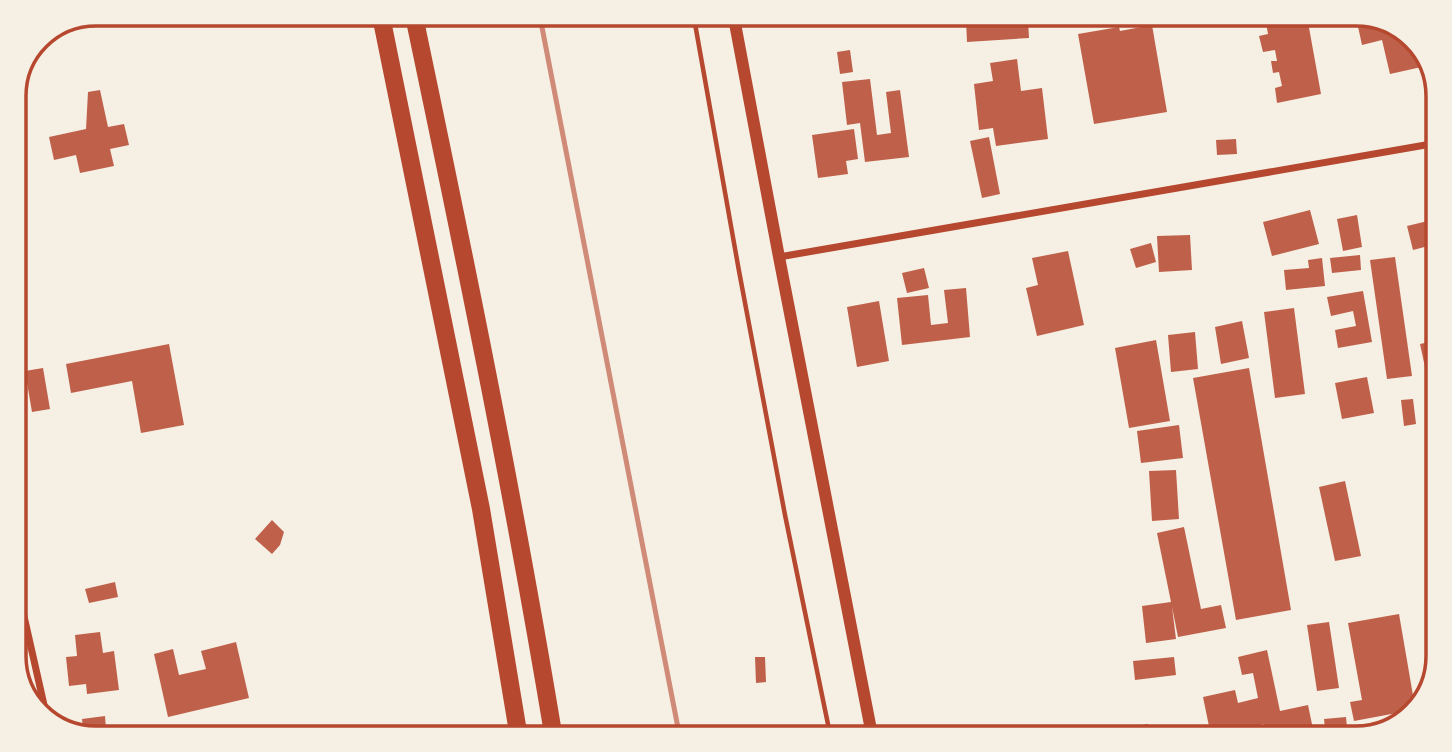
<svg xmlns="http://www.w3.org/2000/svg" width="1452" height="752" viewBox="0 0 1452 752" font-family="Rubik,sans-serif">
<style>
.building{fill:#bf614a}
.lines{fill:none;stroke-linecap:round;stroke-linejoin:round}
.path{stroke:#b5482f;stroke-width:4.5}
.minor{stroke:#b5482f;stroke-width:7}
.tertiary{stroke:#b5482f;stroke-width:12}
.trunk{stroke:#b5482f;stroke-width:18}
.rail{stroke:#cf8b77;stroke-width:5}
.rim{fill:none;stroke:#b5482f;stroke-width:3.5}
</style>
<rect width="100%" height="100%" fill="#f6efe4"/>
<path class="building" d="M966,20h62l1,18 -62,4z
M1272,22h36l13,72 -44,9 -2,-15 7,-2 -3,-14 -6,1 -2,-12h6l-2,-11 -12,2 -4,-16 9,-2 -2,-11z
M1357,22l36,1 29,25 4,18 -36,8 -8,-34 -20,5z
M1152,25l15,87 -73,12 -16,-90 41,-7 1,4z
M850,50l3,22 -13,2 -3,-22z
M1017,59l4,32 21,-3 6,51 -52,7 -3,-18 -14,2 -5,-46 19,-3 -3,-18z
M870,79l7,56 14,-2 -5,-41 14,-2 9,67 -44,5 -5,-39 -13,2 -5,-43z
M100,90l8,37 16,-3 5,21 -19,4 4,17 -34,7 -4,-18 -22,5 -5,-23 37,-8 2,-37z
M854,129l4,30 -12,2 2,13 -30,4 -6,-43z
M989,137l11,57 -18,4 -12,-57z
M1236,139l1,15 -20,1 -1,-15z
M1310,210l9,34 -47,12 -9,-34z
M1357,215l5,32 -19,4 -6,-32z
M1436,219v25l-23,6 -6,-24z
M1190,235l2,35 -33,2 -2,-36z
M1151,243l5,19 -20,6 -6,-19z
M1068,251l16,74 -47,11 -11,-48 12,-3 -6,-27z
M1360,255l1,15 -29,3 -2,-15z
M1395,257l17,119 -25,3 -17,-119z
M1322,258l3,28 -39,4 -2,-20 25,-2 -1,-8z
M924,268l5,20 -22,5 -5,-20z
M966,288l4,49 -68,8 -5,-47 31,-3 3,30 17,-2 -4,-33z
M1363,291l9,51 -34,6 -3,-18 21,-4 -3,-15 -22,5 -4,-19z
M879,301l10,60 -32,6 -10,-60z
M1294,308l11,86 -30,4 -11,-86z
M1242,321l7,37 -28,6 -6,-37z
M1195,332l3,37 -27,3 -3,-37z
M1156,340l14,81 -41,7 -14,-80z
M1434,341v24l-9,2 -5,-23z
M169,344l15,81 -43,8 -9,-52 -61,12 -5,-29z
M43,368l7,41 -18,3 -7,-41z
M1249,368l42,242 -55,10 -43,-242z
M1367,377l7,36 -32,6 -7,-36z
M1413,399l3,25 -12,2 -3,-26z
M1179,425l4,33 -42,5 -4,-32z
M1176,470l3,49 -27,2 -3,-50z
M1345,481l16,75 -26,5 -16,-74z
M1432,501v26h-1l-5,-24z
M272,520l12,12 -4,13 -8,9 -17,-15z
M1184,527l17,82 20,-4 5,23 -48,9 -6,-30 4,32 -30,4 -4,-37 29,-4 -14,-69z
M115,582l3,15 -29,6 -4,-14z
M1399,614l16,93 -2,3 -59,11 -4,-19 12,-2 -14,-77z
M1329,622l10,66 -22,3 -10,-66z
M100,632l3,21 11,-2 5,39 -32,4 -1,-10 -17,2 -3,-29 11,-1 -2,-21z
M236,642l13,56 -81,19 -14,-63 19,-5 6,26 27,-6 -5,-18z
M1267,650l13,61 28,-6 5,24 -47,8 -2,-13 -53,12 -8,-39 32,-7 3,13 20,-5 -5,-25 -11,2 -4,-18z
M755,657h10l1,25 -10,1z
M1174,657l2,18 -41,5 -2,-19z
M105,716l1,13h-23l-1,-10z
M1346,717l2,21h-22l-2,-19z
M1148,724l2,13 -66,-1v-1z"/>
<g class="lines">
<path class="path" d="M694,18l45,253 46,244 45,219"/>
<path class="minor" d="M779,257l658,-114
M14,572l33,146"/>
<path class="tertiary" d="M734,18l45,239 93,478"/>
<path class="trunk" d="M381,16l100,493 37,223
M414,16c50,238 99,476 139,717"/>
<path class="rail" d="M540,17l139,716"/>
</g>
<path d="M0 0H1452V752H0ZM96 26H1356A70 70 0 0 1 1426 96V656A70 70 0 0 1 1356 726H96A70 70 0 0 1 26 656V96A70 70 0 0 1 96 26Z" fill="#f6efe4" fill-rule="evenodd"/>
<path class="rim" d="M96 26H1356A70 70 0 0 1 1426 96V656A70 70 0 0 1 1356 726H96A70 70 0 0 1 26 656V96A70 70 0 0 1 96 26Z"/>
</svg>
